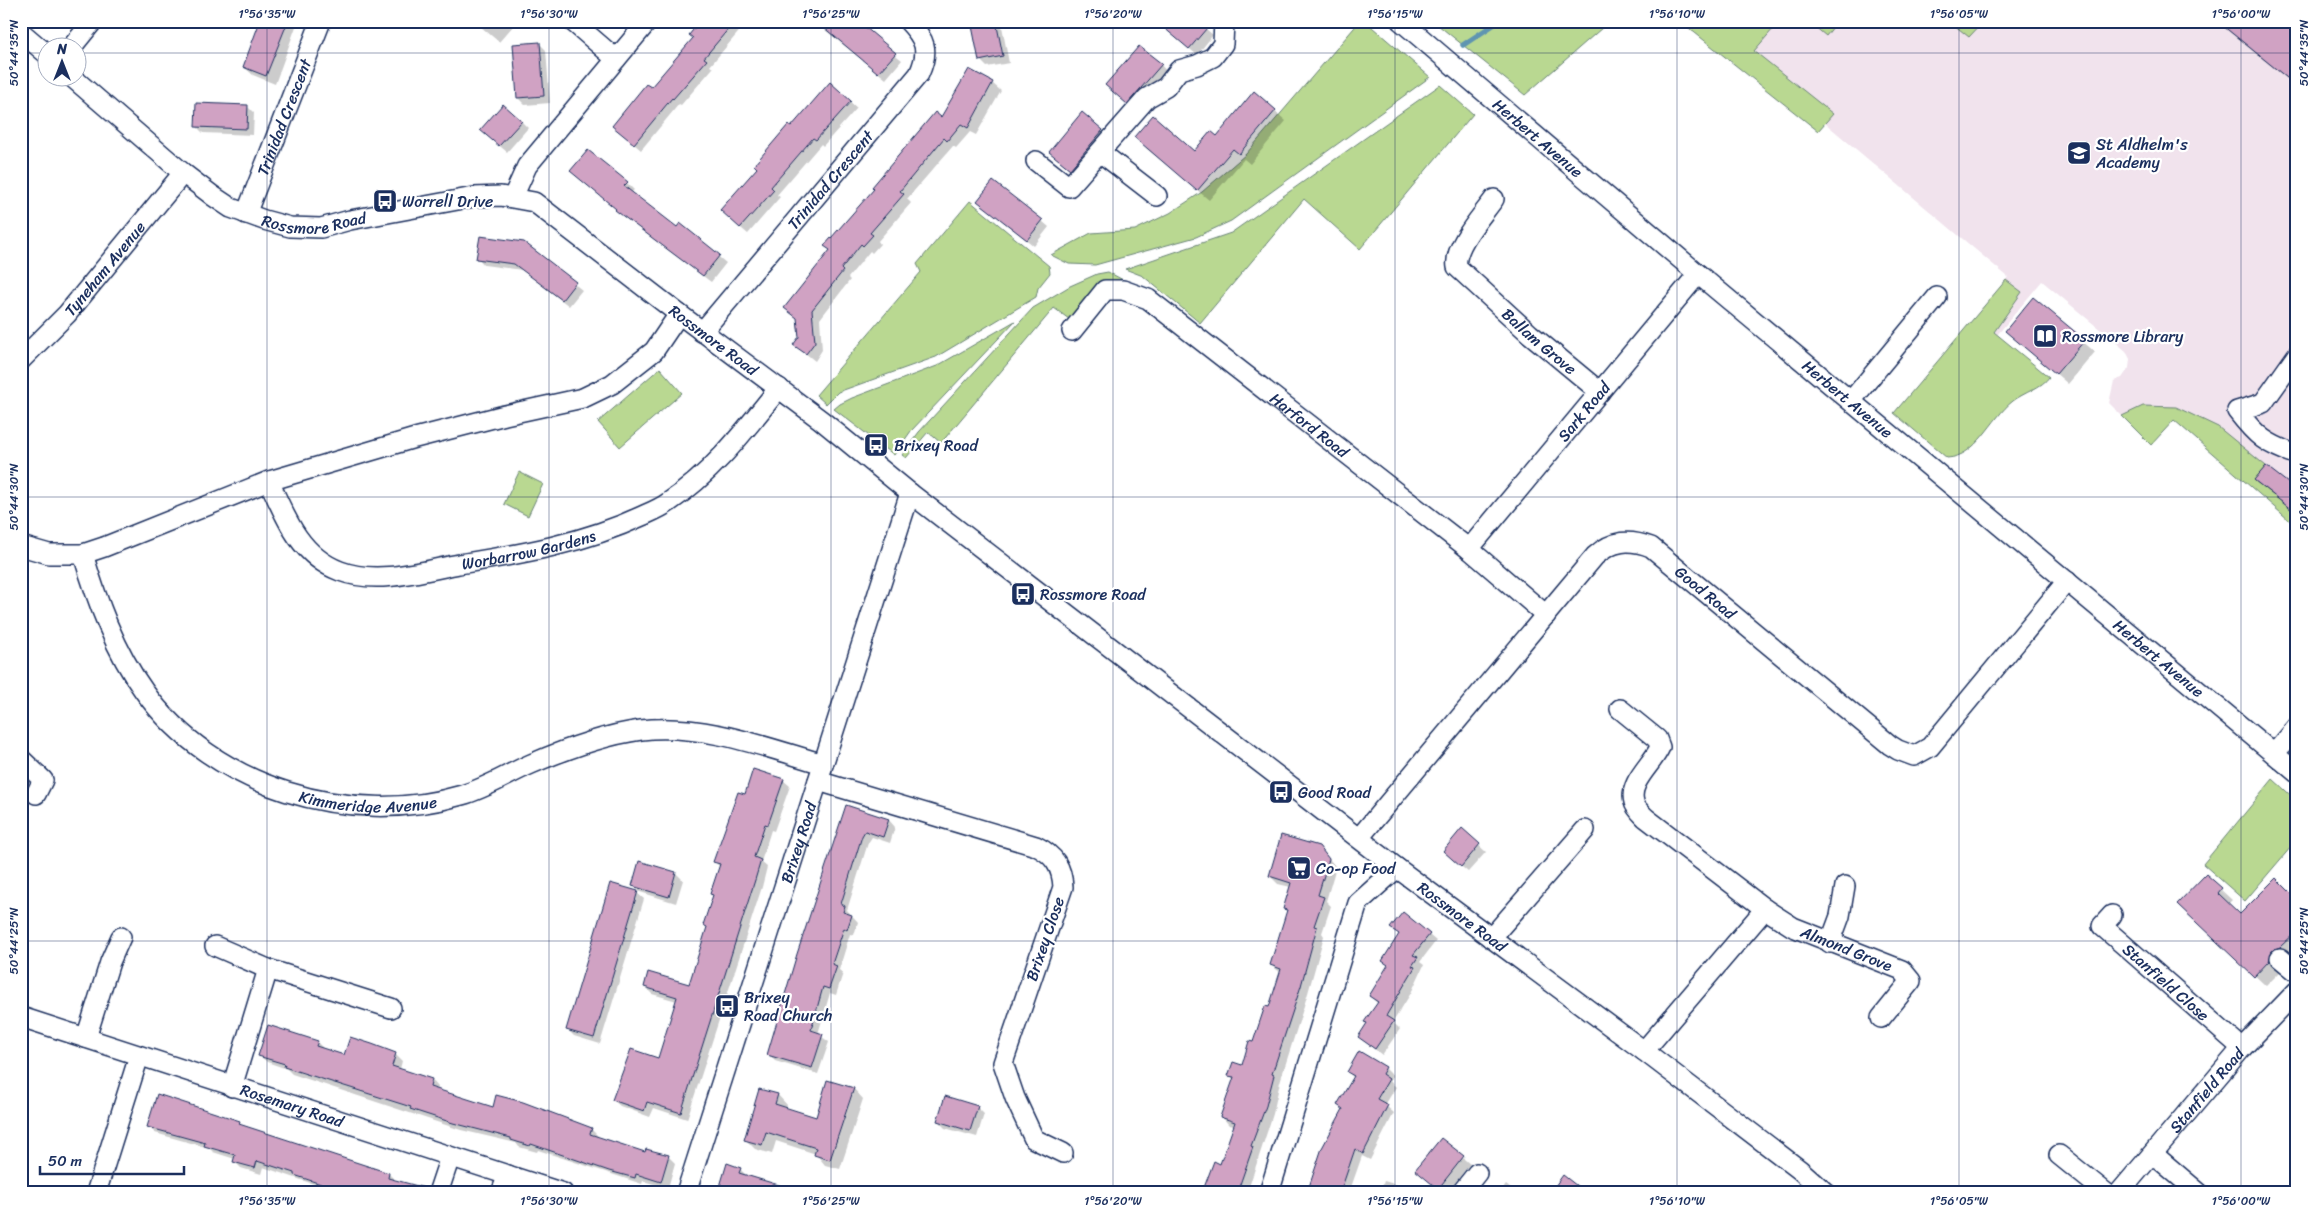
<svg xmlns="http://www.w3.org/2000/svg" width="2318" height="1214" viewBox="0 0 2318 1214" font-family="Sriracha,sans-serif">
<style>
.built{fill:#f1e3ed}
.green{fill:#b9d891;stroke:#6a8478}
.shadow{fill:#0003}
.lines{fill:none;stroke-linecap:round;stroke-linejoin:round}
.stream{stroke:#5e95b1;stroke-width:5.5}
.building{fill:#d0a2c3;stroke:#1b2f5e}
.minor-casing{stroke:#1b2f5e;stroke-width:22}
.minor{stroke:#fff;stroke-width:19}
.ticks{fill:none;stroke:#1b2f5e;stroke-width:1;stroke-opacity:0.45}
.labels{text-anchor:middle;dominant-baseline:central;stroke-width:4.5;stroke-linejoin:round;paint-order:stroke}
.street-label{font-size:16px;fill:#1b2f5e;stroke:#fff}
.poi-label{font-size:16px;fill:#1b2f5e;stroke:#fff;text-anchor:start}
.neatline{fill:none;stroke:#1b2f5e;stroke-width:2}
.ticks-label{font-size:12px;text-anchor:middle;fill:#1b2f5e}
</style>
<rect width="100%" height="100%" fill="#fff"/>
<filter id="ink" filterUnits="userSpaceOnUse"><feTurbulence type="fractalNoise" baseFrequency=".02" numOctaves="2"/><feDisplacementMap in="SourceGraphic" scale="10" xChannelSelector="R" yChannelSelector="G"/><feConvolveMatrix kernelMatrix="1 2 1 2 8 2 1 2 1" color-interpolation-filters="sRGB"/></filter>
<g filter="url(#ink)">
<path class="built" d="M1713,21h584v502l-123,-103 -23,25 -42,-42 5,-22 8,-3 7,-10 1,-9 -4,-8 -84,-70 -125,150 -22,-18 113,-136 -295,-248z"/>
<path class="green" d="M1360,21h5l65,56 -199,144 -35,16 -101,28 -26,-1 -18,-9 40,-22 44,-3 35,-17 32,-21 44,-38z
M1433,21h177l-85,74z
M1680,21h100l-26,30 79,63 -15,17z
M1808,21h30l-12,15z
M1949,21h35l-15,16z
M1440,85l33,29 -113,135 -56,-50 -104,124 -57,-47 -18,-7 106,-36z
M970,201l79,65 1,7 -12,15 -2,9 -100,60 -98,35 -12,12 -10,-9 105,-123 -4,-8z
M1108,272l19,10 -54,40 -19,-14 -113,135 -13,-11 -22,26 -4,-3 17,-23 114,-124 37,-22 27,-12z
M2006,280l16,12 -28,40 55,45c-6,10 -26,16 -36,24 -22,17 -36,56 -66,57l-53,-45z
M1015,321l-104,110 -17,24 -60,-46 6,-5 12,-6 85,-32z
M660,368l22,25 -62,54 -22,-25z
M2143,406l33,1 42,20 48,39 -11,15 42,33v13l-123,-107 -23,25 -29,-29z
M519,472l24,12 -15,32 -24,-12z
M2273,779l24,22v39l-52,61 -42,-37z"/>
<path class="shadow" d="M261,21h37l-23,63 -22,-9 -9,-8z
M474,21h37l3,4 -15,17z
M701,21h47l-38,45 3,2 -32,37 -2,-1 -38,46 -28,-24 38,-37 44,-50z
M814,21h38l50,39 -16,19z
M973,21h28l8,42 -22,4 -7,-7z
M1157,21l49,8 7,6 -16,20z
M2216,21h81v66z
M539,43l7,7 4,53 -25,2 -7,-7z
M1161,65l6,7 -32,38 -21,-18z
M969,70l23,13 9,8 -25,44 -6,-3 -14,16 -3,-2 -46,53 4,4 -33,38 2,3 -8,9 -2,-2 -22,27 2,2 -30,39 2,31 -7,11 -20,-16 5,-7 -2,-19 -13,-11 157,-189z
M1254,93l32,28 -36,43 -6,-5 -35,41 -63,-52 48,4 23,-15z
M850,102l7,6 -34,38 -2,-2 -44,51 3,2 -32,37 -20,-17 63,-88z
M247,106l7,7 -1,22 -50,-2 -7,-7z
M521,121l7,7 -21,24 -18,-15z
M1102,131l7,7 -32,37 -20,-17z
M579,178l48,5 7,7 -3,3 46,35 3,-3 46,38 -15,19 -87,-65 -7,-8z
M979,201l63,20 7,6 -15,19z
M523,243l59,47 -13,16 -47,-36 -38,-5 -6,-7z
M2033,299l62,53 -27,32 -62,-53z
M2256,480l41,12v22l-34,-27z
M783,780l7,6 -16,45 -3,-1 -10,32 6,5 -5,20 -75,232 -33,-11 -4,9 -30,-11 -7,-6 46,-40 18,-59 -25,-7 -7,-7 45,-1 18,-58 -4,-3 10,-28 -3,-3 9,-27 -6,-6 31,-65z
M846,807l43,13 6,7 -5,16 -18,-6 -4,6 -21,67 11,12 -4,13 -4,-1 -11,36 4,3 -7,22 -6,-2 -12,41 11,8 -11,32 -43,-13 -7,-7z
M1462,830l24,22 -18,20 -17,-14z
M1319,847l17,20 -10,34 5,5 -9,27 2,3 -16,57 -28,89 -7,32 -26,79h-49l2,-6 5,2 16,-24 14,-39 -6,-1 -7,-8 12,-37 -4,-5 12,-9 12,-22 16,-35 11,-36 -10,-8 17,-53 -4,-4 7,-21 -13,-3 -8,-8z
M676,873l7,7 -7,23 -36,-11 -7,-7z
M2206,876l26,24 -4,4 12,11 57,-14v50l-15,10 -2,11 -14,14 -76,-71z
M637,893l7,6 -44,145 -26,-8 -7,-7z
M1392,928l37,7 7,6 -16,21 4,3 -13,28 -18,29 7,7 -18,26 -23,-18 19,-33 -8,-8 19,-30 -6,-5 17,-26z
M317,1042l7,7 21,7 50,-2 7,7 -2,8 32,11 6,7 -1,4 56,18 98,20 7,7v2l48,16 22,2 7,7 -7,25 -25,-7 -1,3 -104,-34 -1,2 -18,-5 -3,-4 -55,-13 -169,-56 -5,-5 -20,-7 -7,-6z
M1360,1053l25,15 8,8 -3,5 6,6 -11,18 9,8 -24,47 -8,-4 -13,37h-40l35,-83 -5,-5 15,-27 -6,-6z
M854,1089l9,10 -23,70 -15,-4 -9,-11 -40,-13 -4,13 -17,-5 -10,-10 15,-49 18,5 9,10 -1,4 31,9z
M945,1097l33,11 6,6 -7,23 -32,-9 -7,-7z
M239,1123l5,4 145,47 7,7 31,8 4,4h-111l2,-6 -59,-20 -2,7 -20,-6 -6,-6v-3l-22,-7 -4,-4 -54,-15 -6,-6z
M1441,1140l29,24 -23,29h-4l-27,-23z
M740,1169l7,7 54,17h-82z
M1384,1181l27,8 4,4h-35z
M1506,1185l10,8h-16z"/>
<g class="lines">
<path class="stream" d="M1463,45l36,-24"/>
</g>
<path class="building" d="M260,21h28l-22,55 -23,-9z
M700,21h35l-31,37 3,2 -34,39 -1,-1 -38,46 -22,-18 34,-42 5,3 42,-49 -4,-3z
M816,21h42l38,32 -18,20z
M971,21h25l7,35 -24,5z
M1156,21h43l8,7 -18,21z
M2217,21h80v65z
M540,42l4,54 -27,2 -4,-54z
M1139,46l23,18 -35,40 -22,-19z
M969,69l24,13 -25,46 -7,-4 -14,17 -3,-3 -44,53 4,3 -34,39 3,2 -10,11 -2,-2 -20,25 2,2 -31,39 3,32 -9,12 -13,-9 6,-8 -2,-19 -13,-10 46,-58 -6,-4 50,-57 -2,-2 63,-75 6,5z
M830,82l21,19 -35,39 -3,-2 -42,49 3,3 -34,38 -20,-18 37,-42 -3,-3 34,-40 3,2z
M1254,91l22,19 -37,44 -6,-5 -36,42 -63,-54 19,-22 41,36 17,-20 6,5z
M196,103l52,2 -1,24 -52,-2z
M503,104l19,17 -23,25 -19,-16z
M1082,112l21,18 -33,39 -21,-17z
M588,150l40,32 -4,4 53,41 3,-4 40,32 -17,21 -88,-66 1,-1 -46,-38z
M993,181l50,39 -16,20 -50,-39z
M480,236l44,6 52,40 -14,18 -48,-36 -38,-5z
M2033,297l52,43 -29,34 -51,-43z
M2266,466l31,24v24l-43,-34z
M753,769l31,10 -16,46 -3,-1 -11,33 7,3 -6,20 -74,233 -34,-11 -3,9 -32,-11 19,-51 27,9 19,-61 -33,-10 4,-15 41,12 18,-57 -4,-2 10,-30 -3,-1 10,-30 -7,-2 25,-70 7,2z
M846,805l43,14 -6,18 -18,-6 -3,5 -21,68 4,2 -2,6 9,3 -5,15 -3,-2 -12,36 5,2 -8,23 -6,-2 -12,43 12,4 -11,34 -45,-13 30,-101z
M1462,828l18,16 -19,23 -18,-16z
M1281,835l38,11 10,13 -11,36 6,2 -10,29 3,1 -16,59 -29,88 2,1 -8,31 -15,40 2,1 -16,46h-35l12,-32 6,3 15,-42 -15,-5 14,-40 -6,-1 5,-14 9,3 7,-24 4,1 12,-36 4,1 12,-38 -11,-4 17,-55 -4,-1 8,-26 -22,-7z
M639,861l37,11 -7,25 -37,-11z
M2206,874l16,14 -4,5 22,21 36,-36 21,21v32l-17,16 -8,4 -3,10 -15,16 -77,-73z
M610,883l28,8 -44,147 -28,-8z
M1403,912l27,22 -17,21 5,2 -6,9 3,1 -29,49 8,5 -19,28 -17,-12 9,-14 -3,-1 14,-20 -9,-6 19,-31 -6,-4 17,-27 -9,-6z
M268,1025l50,16 -2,5 28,9 6,-18 22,7 24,9 -4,13 40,13 -2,8 63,20 3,-12 27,7 69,26 -2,6 55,18 1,-3 23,6 -8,27 -25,-8 -1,4 -26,-7 -78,-27 -1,2 -19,-6v-2l-58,-15 -43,-14 1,-2 -127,-40 1,-3 -27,-8z
M1359,1051l27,16 -4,7 7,5 -12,20 11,6 -25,49 -8,-5 -15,44h-33l15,-45 21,-39 -6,-4 17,-29 -7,-4z
M827,1080l27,8 -24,72 -16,-5 2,-7 -50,-16 -4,13 -18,-5 15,-51 19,5 -3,10 41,13z
M157,1094l83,27 -1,3 150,49 -1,5 37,10v5h-107l3,-9 -27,-9v-2l-37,-12 -2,7 -22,-6 2,-7 -31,-9 1,-3 -58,-16z
M945,1096l33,10 -8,25 -33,-10z
M1441,1138l23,18 -26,33 -23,-19z
M727,1163l14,5 -2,5 53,16v4h-74z
M1563,1175l23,18h-36z"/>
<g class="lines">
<defs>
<g id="minor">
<path d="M572,21l44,38"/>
<path id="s1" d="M1401,21l297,253 599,499"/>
<path d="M21,32l27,23"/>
<path d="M71,48l22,-27"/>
<path id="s2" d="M73,78l110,95 30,23 18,12 33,12 26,7 31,1 29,-8 124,-23 27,-1 33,6 145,112 142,106 89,73 487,375 247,183 156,119 26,23"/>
<path d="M1100,152l57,44"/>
<path d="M1036,161l33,26 78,-89 19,-11 13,-17 18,-5 16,-8 10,-13 1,-23"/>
<path d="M513,197l14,-31 121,-145"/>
<path id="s3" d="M1494,199c-12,17 -41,48 -37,68l73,67 70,58"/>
<path id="s4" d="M246,214l75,-193"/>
<path id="s5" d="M1072,331l33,-41h18l25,9 321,250 77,66"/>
<path id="s6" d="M702,332l217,-258c11,-24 6,-35 -11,-53"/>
<path d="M2297,355l-34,48 -26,8c20,26 29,33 60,44"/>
<path id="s7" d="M21,360l46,-46 116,-141"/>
<path d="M1851,401l86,-104"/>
<path id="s8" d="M269,481c16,36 31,75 71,90 37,14 82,0 119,-7 63,-10 125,-21 183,-48 9,-4 19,-8 27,-14 44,-29 77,-73 110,-114"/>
<path id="s9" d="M21,546l28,8h34c14,47 32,97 61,137 69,97 206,137 318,104 25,-7 46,-21 69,-31 35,-15 73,-29 110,-34 62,-7 124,17 182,34"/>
<path id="s10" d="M1469,549l229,-275"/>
<path d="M83,554l21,-7 165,-66 146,-43 90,-23 78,-17 29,-14 42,-33 25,-37"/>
<path id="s11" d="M1620,709l37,30 3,8c-7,17 -32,35 -26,55 1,6 8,12 12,16l119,91 28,18 109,43 9,11 -30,37"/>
<path d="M2275,753l22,-26"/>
<path d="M21,759l22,21 -7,14"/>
<path d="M818,781l218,65c18,9 26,21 27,41l-60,176 12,35 19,41 29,14"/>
<path id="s12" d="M1359,838l236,-282c18,-16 34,-17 56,-9l239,198 8,5 16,6 16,-9 137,-166"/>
<path id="s13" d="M2112,915l-10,11 140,122"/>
<path d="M1491,938l94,-108"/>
<path d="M1830,943l10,-27 5,-30"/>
<path d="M215,946l53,23 123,39"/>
<path d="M2280,958l17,14"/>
<path id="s14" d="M21,1017l542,176"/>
<path d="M86,1038l24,-76 11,-25"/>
<path d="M1644,1051l121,-142"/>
<path d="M232,1087l36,-118"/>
<path d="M2153,1154l46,39"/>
<path d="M2059,1155l47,38"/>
<path d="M96,1193l43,-137"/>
<path d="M438,1193l12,-36"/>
<path d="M501,1193l7,-18"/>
<path id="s15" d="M686,1193l224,-700"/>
<path d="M1269,1193l89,-290 39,-35"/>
<path d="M1461,1193l16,-20"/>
<path id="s16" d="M2119,1193l123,-145 55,-57"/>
</g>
</defs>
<use href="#minor" class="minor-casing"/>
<use href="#minor" class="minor"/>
</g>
</g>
<path class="ticks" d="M267,21v1172M549,21v1172M831,21v1172M1113,21v1172M1395,21v1172M1677,21v1172M1959,21v1172M2241,21v1172M21,53h27M78,53h2219M21,497h2276M21,941h2276"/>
<defs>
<symbol id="school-square" viewBox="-11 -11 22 22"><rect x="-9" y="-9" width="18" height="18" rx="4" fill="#1b2f5e" stroke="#fff"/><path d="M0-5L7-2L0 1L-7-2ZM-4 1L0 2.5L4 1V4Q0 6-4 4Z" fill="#fff"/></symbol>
<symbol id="bus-square" viewBox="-11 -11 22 22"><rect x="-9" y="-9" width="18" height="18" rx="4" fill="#1b2f5e" stroke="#fff"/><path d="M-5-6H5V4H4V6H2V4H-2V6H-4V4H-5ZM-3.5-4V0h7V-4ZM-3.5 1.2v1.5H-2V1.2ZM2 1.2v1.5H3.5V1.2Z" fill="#fff"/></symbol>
<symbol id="library-square" viewBox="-11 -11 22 22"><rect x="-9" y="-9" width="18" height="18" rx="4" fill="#1b2f5e" stroke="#fff"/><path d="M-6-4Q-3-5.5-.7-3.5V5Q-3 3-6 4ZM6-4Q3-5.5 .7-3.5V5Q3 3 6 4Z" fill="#fff"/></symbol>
<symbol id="supermarket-square" viewBox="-11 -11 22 22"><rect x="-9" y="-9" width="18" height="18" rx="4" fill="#1b2f5e" stroke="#fff"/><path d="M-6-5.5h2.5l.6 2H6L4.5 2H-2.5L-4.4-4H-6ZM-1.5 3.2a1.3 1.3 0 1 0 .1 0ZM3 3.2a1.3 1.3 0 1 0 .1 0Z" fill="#fff"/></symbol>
</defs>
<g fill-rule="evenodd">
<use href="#school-square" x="2065" y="139" width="28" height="28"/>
<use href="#bus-square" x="371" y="187" width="28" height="28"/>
<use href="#library-square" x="2031" y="322" width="28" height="28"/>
<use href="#bus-square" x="862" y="431" width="28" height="28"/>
<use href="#bus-square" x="1009" y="580" width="28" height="28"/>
<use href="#bus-square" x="1267" y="778" width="28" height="28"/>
<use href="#supermarket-square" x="1285" y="854" width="28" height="28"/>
<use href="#bus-square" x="713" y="992" width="28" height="28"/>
</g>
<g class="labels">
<g class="street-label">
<text stroke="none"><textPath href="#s4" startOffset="104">Trinidad Crescent</textPath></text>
<text stroke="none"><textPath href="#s1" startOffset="180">Herbert Avenue</textPath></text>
<text stroke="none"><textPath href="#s6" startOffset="199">Trinidad Crescent</textPath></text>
<text stroke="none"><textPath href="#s2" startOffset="291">Rossmore Road</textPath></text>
<text stroke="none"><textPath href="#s7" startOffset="124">Tyneham Avenue</textPath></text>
<text stroke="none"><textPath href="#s2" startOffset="741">Rossmore Road</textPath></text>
<text stroke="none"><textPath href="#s3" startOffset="190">Ballam Grove</textPath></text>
<text stroke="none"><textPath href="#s1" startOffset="585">Herbert Avenue</textPath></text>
<text stroke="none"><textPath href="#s10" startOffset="179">Sark Road</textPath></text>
<text stroke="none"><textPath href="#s5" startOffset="302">Harford Road</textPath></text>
<text stroke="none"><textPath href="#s8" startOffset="310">Worbarrow Gardens</textPath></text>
<text stroke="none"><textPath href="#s12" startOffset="499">Good Road</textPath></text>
<text stroke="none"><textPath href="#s1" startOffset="990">Herbert Avenue</textPath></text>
<text stroke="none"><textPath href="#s9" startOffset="474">Kimmeridge Avenue</textPath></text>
<text stroke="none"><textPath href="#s15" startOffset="368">Brixey Road</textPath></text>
<text stroke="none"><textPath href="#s2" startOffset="1686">Rossmore Road</textPath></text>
<text transform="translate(1045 939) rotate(-71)">Brixey Close</text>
<text stroke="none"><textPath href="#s11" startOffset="380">Almond Grove</textPath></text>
<text stroke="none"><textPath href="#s13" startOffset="100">Stanfield Close</textPath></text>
<text stroke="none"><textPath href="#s16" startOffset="135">Stanfield Road</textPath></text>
<text stroke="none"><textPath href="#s14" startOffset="285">Rosemary Road</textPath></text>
</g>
<g class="poi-label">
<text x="2096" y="144">St Aldhelm's<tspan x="2096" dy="18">Academy</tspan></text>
<text x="402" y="201">Worrell Drive</text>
<text x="2062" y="336">Rossmore Library</text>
<text x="894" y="445">Brixey Road</text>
<text x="1040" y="594">Rossmore Road</text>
<text x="1298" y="792">Good Road</text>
<text x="1316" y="868">Co-op Food</text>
<text x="744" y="997">Brixey<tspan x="744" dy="18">Road Church</tspan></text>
</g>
</g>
<rect width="2318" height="1214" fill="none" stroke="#fff" stroke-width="55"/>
<g transform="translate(62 62)"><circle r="24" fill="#ffffff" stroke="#a4acbf"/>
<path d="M0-4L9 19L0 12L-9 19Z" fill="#1b2f5e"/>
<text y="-8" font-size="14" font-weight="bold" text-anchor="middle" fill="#1b2f5e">N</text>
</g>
<path d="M40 1166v8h144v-8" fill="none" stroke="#1b2f5e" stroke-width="2.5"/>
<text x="48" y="1166" font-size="15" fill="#1b2f5e" stroke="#ffffff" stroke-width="4" paint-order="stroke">50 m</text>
<rect x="28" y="28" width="2262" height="1158" class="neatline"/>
<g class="ticks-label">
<text x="267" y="18">1°56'35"W</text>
<text x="549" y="18">1°56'30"W</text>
<text x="831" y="18">1°56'25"W</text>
<text x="1113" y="18">1°56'20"W</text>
<text x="1395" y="18">1°56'15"W</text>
<text x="1677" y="18">1°56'10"W</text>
<text x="1959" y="18">1°56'05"W</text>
<text x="2241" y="18">1°56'00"W</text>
<text transform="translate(14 53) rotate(-90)" y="4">50°44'35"N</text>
<text transform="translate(2304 53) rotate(-90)" y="4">50°44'35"N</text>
<text transform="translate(14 497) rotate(-90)" y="4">50°44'30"N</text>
<text transform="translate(2304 497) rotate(-90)" y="4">50°44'30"N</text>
<text transform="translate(14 941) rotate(-90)" y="4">50°44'25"N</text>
<text transform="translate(2304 941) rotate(-90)" y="4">50°44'25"N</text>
<text x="267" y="1205">1°56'35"W</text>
<text x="549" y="1205">1°56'30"W</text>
<text x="831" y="1205">1°56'25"W</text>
<text x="1113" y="1205">1°56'20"W</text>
<text x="1395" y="1205">1°56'15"W</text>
<text x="1677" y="1205">1°56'10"W</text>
<text x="1959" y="1205">1°56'05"W</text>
<text x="2241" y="1205">1°56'00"W</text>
</g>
</svg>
